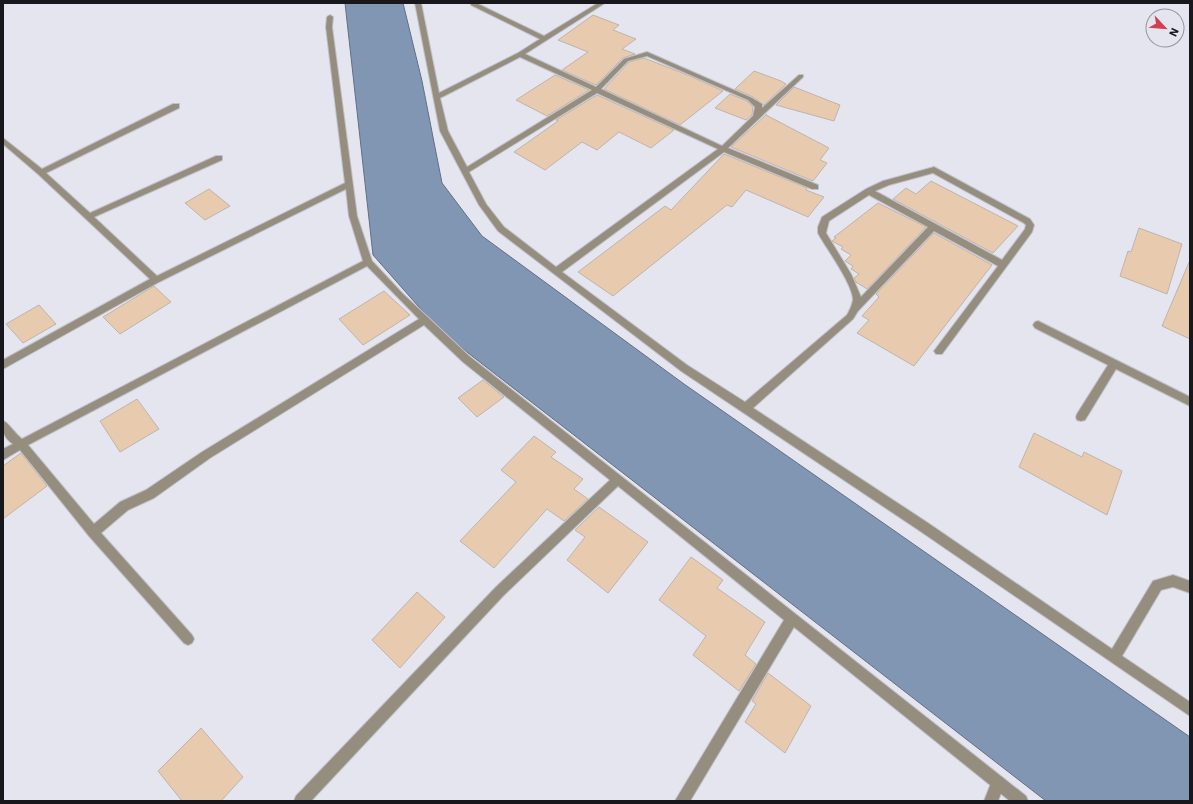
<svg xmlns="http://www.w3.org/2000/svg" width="1193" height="804" viewBox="0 0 1193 804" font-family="'IBM Plex Sans',sans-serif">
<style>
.water{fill:#8096b3;stroke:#617086}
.building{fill:#e8cbaf;stroke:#bdb4ac}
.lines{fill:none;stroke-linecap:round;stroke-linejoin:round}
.service-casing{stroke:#c0c0ca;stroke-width:2}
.minor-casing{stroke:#c0c0ca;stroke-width:2}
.service{fill:#958e7f;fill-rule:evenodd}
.minor{fill:#958e7f;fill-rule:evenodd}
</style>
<rect width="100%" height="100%" fill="#e5e5f0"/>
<path class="water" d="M345,3h58l19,78 20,102 40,53 202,148 506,353v64h-144l-605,-469 -68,-77z"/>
<path class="building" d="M593,15l26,10 -6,5 23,9 -14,10 13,5 -12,4 -27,27 -34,-15 26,-18 -30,-12z
M644,58l46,18 33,15 -43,34 -76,-36 25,-27z
M754,71l27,10 5,3 -22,21 -11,-8 -18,-8z
M555,75l34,15 -42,26 -31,-16z
M794,87l46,18 -6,16 -58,-16z
M730,94l17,7 6,6 -1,8 -6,5 -31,-12z
M597,95l77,35 -23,18 -32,-16 -22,18 -15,-8 -37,28 -31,-18 44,-31 -2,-1z
M767,114l-1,1 63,33 -9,12 7,3 -14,18 -82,-34z
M724,154l83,34 -1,2 18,7 -16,20 -62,-27 -14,17 -5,-2 -114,91 -35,-24 87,-66 6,4z
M931,181l87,45 -25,27 -100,-54 13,-11 10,6z
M209,189l21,17 -25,14 -20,-17z
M878,203l48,24 -59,62 -11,-7 -2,-4 5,-4 -8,-5 2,-3 -8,-5 6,-6 -10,-6 2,-2 -11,-6 4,-3 -2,-1z
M1139,228l43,16 -15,50 -47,-18 8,-25 3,1z
M934,233l58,32 -78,101 -57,-33 12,-13 -7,-4 17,-19 -3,-3z
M1190,260v79l-28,-13z
M154,286l17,16 -51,32 -17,-17z
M384,291l26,24 -47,30 -24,-26z
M39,305l17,19 -33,19 -17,-19z
M483,380l21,17 -27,20 -19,-19z
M137,399l22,30 -39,23 -20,-31z
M1034,433l48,24 2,-5 38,19 -15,44 -88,-48z
M534,436l22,16 -5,5 32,22 -9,10 14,10 -24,22 -17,-12 -53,59 -34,-27 56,-59 -15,-12z
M21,453l26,33 -44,33v-53z
M599,507l49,35 -40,51 -41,-33 18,-23 -10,-7z
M691,557l32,23 -6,8 48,34 -20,33 11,9 -17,27 -46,-36 13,-19 -47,-36z
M417,592l28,25 -45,51 -28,-28z
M768,673l43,33 -26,47 -40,-31 11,-18 -4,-3z
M201,728l42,49 -22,24h-39l-24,-30z"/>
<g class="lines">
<defs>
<path id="service" d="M998,776l5,2 2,5 -7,18h-14l9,-23z"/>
<path id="minor" d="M415,3h6l18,90 79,-40 22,-14 -69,-34v-2h5l68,33 54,-33h7l-80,51 71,33 28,-28 23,-7 105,46 10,6v4l37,-33h4v2l-75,71 90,37v4h-6l-88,-37 -162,120 125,93 58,37 102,-87c3,-5 5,-10 6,-15 0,-16 -27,-52 -35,-67v-6l4,-10 44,-28 17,-8 51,-14 96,52 4,6 -2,7 -90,122h-6l-2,-3 64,-85 -64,-35 -76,80 -5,8 -100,89 175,115 184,126 41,-68 20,-6 17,6v12l-17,-6 -12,3 -39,66 68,46v14l-270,-185 -239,-160 -183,-140 -19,-26 -39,-74zM647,56l101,44 7,7 -2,9 -31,30 -121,-57 27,-28zM520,57l72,33 -125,77 -19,-36 -8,-33zM597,93l121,56 -162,118 -52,-40 -18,-23 -17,-32zM933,173l91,50 2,2 -1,4 -23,31 -127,-69 14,-6zM869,195l59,32 -67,70 -10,-23 -25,-41 3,-12z
M330,15l3,2 -1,10 25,189 15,45 31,33 66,62 557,440 2,5h-18l-216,-174 -104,174h-15l109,-181 -166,-134 -114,109 -193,206h-17l2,-5 200,-209 114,-107 -147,-118 -39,-37 -214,133 -56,40 -26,12 -27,23 91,102 2,4 -2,4 -4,2 -4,-2 -95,-107 -69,-86 -17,10v-11l10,-5c-10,-7 -10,-12 -10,-23 5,1 12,13 19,18l341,-178 -14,-45 -3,-27 -187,93 -156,87v-9l147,-81 -112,-105 -35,-30v-6l39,31 131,-65h6v4l-133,65 44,40 126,-57h6v4l-128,57 63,59 188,-93 -19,-156 1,-10zM367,266l52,53 -217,133 -56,38 -26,12 -26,22 -66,-79z
M1038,321l152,76v9l-74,-37 -31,51 -4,1 -4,-1 -1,-3 1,-3 31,-49 -73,-37 -2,-3 2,-3z"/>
</defs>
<use href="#service" class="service-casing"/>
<use href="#minor" class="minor-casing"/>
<use href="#service" class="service"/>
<use href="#minor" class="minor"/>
</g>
<rect width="1193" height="804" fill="none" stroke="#18181c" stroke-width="8"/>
<g transform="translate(1165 28) rotate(116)"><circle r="19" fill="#e5e5f0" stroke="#93939b"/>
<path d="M0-3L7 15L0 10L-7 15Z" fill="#d14151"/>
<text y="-6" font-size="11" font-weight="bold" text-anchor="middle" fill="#18181c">N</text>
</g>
</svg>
